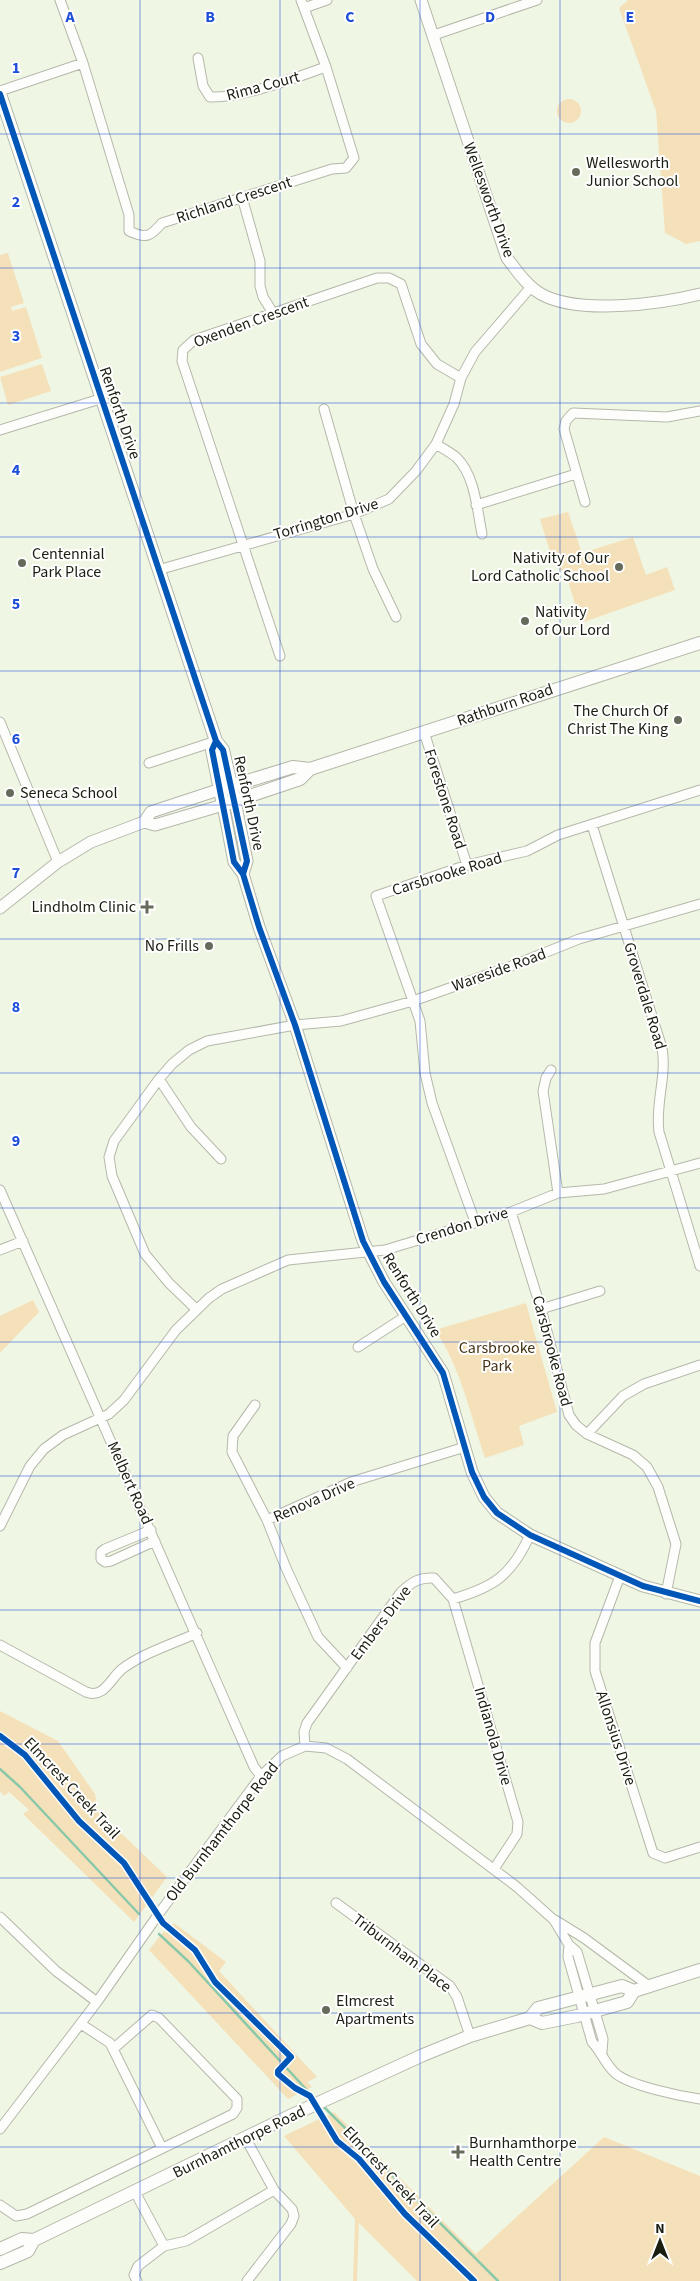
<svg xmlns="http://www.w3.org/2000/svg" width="700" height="2281" viewBox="0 0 700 2281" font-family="'Source Sans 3',sans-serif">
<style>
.green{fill:#f5e1b9}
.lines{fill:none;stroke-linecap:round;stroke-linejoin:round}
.stream{stroke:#8ac8aa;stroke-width:2.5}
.minor-casing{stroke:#b4b8aa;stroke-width:11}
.tertiary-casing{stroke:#b4b8aa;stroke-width:13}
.secondary-casing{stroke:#b4b8aa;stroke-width:14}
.minor{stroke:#fdfefb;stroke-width:9}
.tertiary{stroke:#fdfefb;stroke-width:11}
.secondary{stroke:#fdfefb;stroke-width:12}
.cycleway-casing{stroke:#fff;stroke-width:9}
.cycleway{stroke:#0057b8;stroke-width:6}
.grid{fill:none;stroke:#1d4ed8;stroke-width:1;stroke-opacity:0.55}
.poi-dot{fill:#656a5b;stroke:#fff;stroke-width:2}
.labels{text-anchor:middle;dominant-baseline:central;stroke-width:4;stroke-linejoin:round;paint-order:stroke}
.street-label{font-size:16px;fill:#1a1e11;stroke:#fff}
.poi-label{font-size:16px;fill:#1a1e11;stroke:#fff;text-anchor:start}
.park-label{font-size:16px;fill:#453315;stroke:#fff}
.grid-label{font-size:16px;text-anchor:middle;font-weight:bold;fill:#1d4ed8;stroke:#fff;stroke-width:4;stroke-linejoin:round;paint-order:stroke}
</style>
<rect width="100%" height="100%" fill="#f0f6e4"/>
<path class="green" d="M628,0h72v241l-14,3 -21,-11 -9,-122 -37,-103z
M557 111a12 12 0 1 1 24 0a12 12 0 1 1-24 0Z
M8,253l16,50 -13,4 1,4 14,-4 16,51 -42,14v-117z
M42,364l9,27 -43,14 -8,-28z
M568,512l14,41 51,-16 13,38 21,-8 8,23 -94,33 -16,-52 -5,-1 -3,-10 -4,2 -13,-43z
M33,1300l6,12 -39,41v-37z
M526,1303l31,109 -38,14 5,19 -39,13c-15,-44 -24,-90 -50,-128z
M0,1711l58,30 37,53 3,17 69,66 -33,45 -111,-108 6,-4 -20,-18 -5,4 -4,-5z
M174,1923l52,39 -7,9 98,106 -10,5 5,5 -24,12 -139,-149 15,-19 3,2z
M334,2112l142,142 128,-117 96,39v105h-283l-58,-58 -2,58h-4l2,-62 -71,-83z"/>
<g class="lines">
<path class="stream" d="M0,1769l20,18 119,127
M159,1934l29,27 128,139
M322,2105l176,176"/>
<defs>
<path id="minor" d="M60,0l23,63 46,152v16c17,8 21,6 33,-8l170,-54 14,-1 8,-10 -28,-91 -25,-67
M304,8l23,-8
M434,35l103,-35
M198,58l5,28 7,11c34,1 84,-19 116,-30
M0,91l83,-28
M242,197l18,64v25l3,11 10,16
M324,409l30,105 19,55 23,48
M0,430l100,-31
M436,444c6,4 14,8 20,13 19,18 21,52 26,77
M585,502l-21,-73 2,-8 7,-8 94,4 33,-6
M476,505l100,-31
M158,570l196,-56 35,-15 27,-28 20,-27 18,-40 7,-26 14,-26 56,-65
M280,656l-98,-295 1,-11 11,-10 183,-62h12l12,6 20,60 16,20 24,14
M0,722l58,140
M424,732l43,133
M149,763l67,-22
M592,825l70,223c5,29 -7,55 -3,84l41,134
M551,1070l-5,8 -3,13 15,102
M159,1079l32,48 30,32
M0,1190l254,577 7,9
M511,1212l30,97 28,106 7,10 11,9 46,21 14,12 11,20 18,57 -10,50
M475,1222l-43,-119 -7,-30 -5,-52 -44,-125 91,-31 60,-14 31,-16 142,-45
M0,1250l23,-9
M541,1309l59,-18
M197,1310l-28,-27 -24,-29 -33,-78 -3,-19 5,-16 45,-62 13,-15 17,-14 18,-9 88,-16 46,-4 72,-20 96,-34 70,-28 121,-35
M358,1347l48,-31
M255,1405l-22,31 -1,16 35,68 19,48 32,69 29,31
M587,1434l36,-38 21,-12 56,-19
M267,1520l84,-38 114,-35
M0,1526l30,-60 14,-17 19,-14 46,-21 15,-14 52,-70 33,-32 13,-9 66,-29 97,-10 126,-38 47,-19 46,-4 96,-26
M151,1530l-46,19 -4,3v7l4,3 6,-1 44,-20
M620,1576l-25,67v28l58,182 12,5 35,-11
M453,1599c41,-12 58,-23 77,-64
M0,1645l86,47c18,7 24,-13 36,-23 21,-16 51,-25 75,-36
M305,1746l-1,-14 3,-9 94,-131c11,-10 18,-15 33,-14l19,21 65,223 -1,12 -23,35
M336,1903l114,83 7,11 13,39
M0,1917l56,54 41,31
M555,1920l29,18 65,48
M569,1945l-1,12 24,85c9,9 13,22 23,31 15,13 65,23 85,26
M81,2024l29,19 52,105
M0,2129l97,-127 63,-90 101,-136 21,-20 23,-10 21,2 21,11 170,128 37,33 15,25 8,7 26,87 -1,13
M246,2139l28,51 18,19 2,7 -3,8 -44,57
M135,2192l29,54
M0,2205l16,11 11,-2 206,-100 4,-6v-9l-78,-81 -7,-3 -39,34
M137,2281l-3,-6 4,-9 26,-20 22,-5 88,-51"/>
<path id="tertiary" d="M421,0l86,258c10,13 20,28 34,36 37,21 119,10 159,0
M235,801l12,60 -4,13
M144,822l7,-10 70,-23
M0,908l58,-46 33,-20 53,-20 11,3 68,-20 11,57 9,12 16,53 36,98 68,216 21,41 59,91 29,99 12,25 13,16 33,22 113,51 57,15"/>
<path id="secondary" d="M0,94l216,647 7,9 12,51
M216,741l-4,9 11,55 77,-26 10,-10
M221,789l72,-22 17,2 390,-126
M530,2018l12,5 35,-7 50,-14 7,-11 66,-21
M0,2249l22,-10 12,1 256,-124 133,-61 47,-19 60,-18 8,-10 84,-22 12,5
M0,2263l28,-12 6,-11"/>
</defs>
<use href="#minor" class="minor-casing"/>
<use href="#tertiary" class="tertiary-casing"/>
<use href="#secondary" class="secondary-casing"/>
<use href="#minor" class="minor"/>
<use href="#tertiary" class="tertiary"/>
<use href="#secondary" class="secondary"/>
<defs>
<path id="cycleway" d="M0,94l216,647 7,9 24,111 -4,13
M216,741l-4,9 22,112 9,12 16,53 36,98 68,216 21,41 59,91 29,99 12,25 13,16 33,22 113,51 57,15
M0,1736l25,19 54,66 45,42 39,60 32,27 20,32 76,75 -13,14v3l17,14 15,8 27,45 22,18 46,55 69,67"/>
</defs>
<use href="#cycleway" class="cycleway-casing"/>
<use href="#cycleway" class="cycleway"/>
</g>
<path class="grid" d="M140,0v2281M280,0v2281M420,0v2281M560,0v2281M0,134h700M0,268h700M0,403h700M0,537h700M0,671h700M0,805h700M0,939h700M0,1073h700M0,1208h700M0,1342h700M0,1476h700M0,1610h700M0,1744h700M0,1878h700M0,2013h700M0,2147h700"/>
<g class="poi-dot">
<circle cx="576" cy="172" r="5"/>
<circle cx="22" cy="563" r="5"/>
<circle cx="619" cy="567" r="5"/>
<circle cx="525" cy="621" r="5"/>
<circle cx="678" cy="720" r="5"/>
<circle cx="10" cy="793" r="5"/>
<path d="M144.5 899.5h5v5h5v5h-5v5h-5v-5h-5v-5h5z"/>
<circle cx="209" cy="946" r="5"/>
<circle cx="326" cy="2010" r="5"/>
<path d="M455.5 2144.5h5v5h5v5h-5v5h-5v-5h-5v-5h5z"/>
</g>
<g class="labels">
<g class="street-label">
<text transform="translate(263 86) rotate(-15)">Rima Court</text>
<text transform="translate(234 200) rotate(-18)">Richland Crescent</text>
<text transform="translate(489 200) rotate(70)">Wellesworth Drive</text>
<text transform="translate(251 322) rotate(-20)">Oxenden Crescent</text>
<text transform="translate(120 413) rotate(71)">Renforth Drive</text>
<text transform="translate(326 519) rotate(-17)">Torrington Drive</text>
<text transform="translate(505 705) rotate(-19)">Rathburn Road</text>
<text transform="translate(445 799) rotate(72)">Forestone Road</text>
<text transform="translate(249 803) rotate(78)">Renforth Drive</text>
<text transform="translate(447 874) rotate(-17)">Carsbrooke Road</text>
<text transform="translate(499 970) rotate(-20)">Wareside Road</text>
<text transform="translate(645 996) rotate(73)">Groverdale Road</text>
<text transform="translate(462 1226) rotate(-17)">Crendon Drive</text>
<text transform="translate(412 1295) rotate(58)">Renforth Drive</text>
<text transform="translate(552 1351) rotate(75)">Carsbrooke Road</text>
<text transform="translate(130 1483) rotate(66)">Melbert Road</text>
<text transform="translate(314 1500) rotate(-24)">Renova Drive</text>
<text transform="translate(381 1623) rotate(-53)">Embers Drive</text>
<text transform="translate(493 1736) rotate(74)">Indianola Drive</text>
<text transform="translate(616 1738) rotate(72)">Allonsius Drive</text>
<text transform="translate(72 1788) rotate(47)">Elmcrest Creek Trail</text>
<text transform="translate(222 1832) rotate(-52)">Old Burnhamthorpe Road</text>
<text transform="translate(402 1953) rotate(37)">Triburnham Place</text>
<text transform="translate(239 2142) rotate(-26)">Burnhamthorpe Road</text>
<text transform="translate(391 2177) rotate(47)">Elmcrest Creek Trail</text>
</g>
<g class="poi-label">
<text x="586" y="163">Wellesworth<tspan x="586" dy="18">Junior School</tspan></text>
<text x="32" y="554">Centennial<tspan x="32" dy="18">Park Place</tspan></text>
<text x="609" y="558" text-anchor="end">Nativity of Our<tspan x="609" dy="18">Lord Catholic School</tspan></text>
<text x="535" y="612">Nativity<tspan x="535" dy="18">of Our Lord</tspan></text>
<text x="668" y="711" text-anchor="end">The Church Of<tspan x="668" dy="18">Christ The King</tspan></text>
<text x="20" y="793">Seneca School</text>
<text x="136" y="907" text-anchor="end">Lindholm Clinic</text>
<text x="199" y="946" text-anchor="end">No Frills</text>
<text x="336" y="2001">Elmcrest<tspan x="336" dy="18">Apartments</tspan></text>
<text x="469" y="2143">Burnhamthorpe<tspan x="469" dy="18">Health Centre</tspan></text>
</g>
<g class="park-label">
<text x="497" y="1348">Carsbrooke<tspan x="497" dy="18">Park</tspan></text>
</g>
</g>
<g class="grid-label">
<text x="70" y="22">A</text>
<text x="210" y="22">B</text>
<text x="350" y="22">C</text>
<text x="490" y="22">D</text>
<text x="630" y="22">E</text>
<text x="16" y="73">1</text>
<text x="16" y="207">2</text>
<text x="16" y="341">3</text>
<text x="16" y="475">4</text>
<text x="16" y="609">5</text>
<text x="16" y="744">6</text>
<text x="16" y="878">7</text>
<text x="16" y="1012">8</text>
<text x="16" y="1146">9</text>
</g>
<g transform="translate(660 2241)" stroke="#ffffff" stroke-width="4" paint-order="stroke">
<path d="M0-4L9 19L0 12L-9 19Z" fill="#1a1e11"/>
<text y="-8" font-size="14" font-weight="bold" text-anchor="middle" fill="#1a1e11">N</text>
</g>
</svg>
